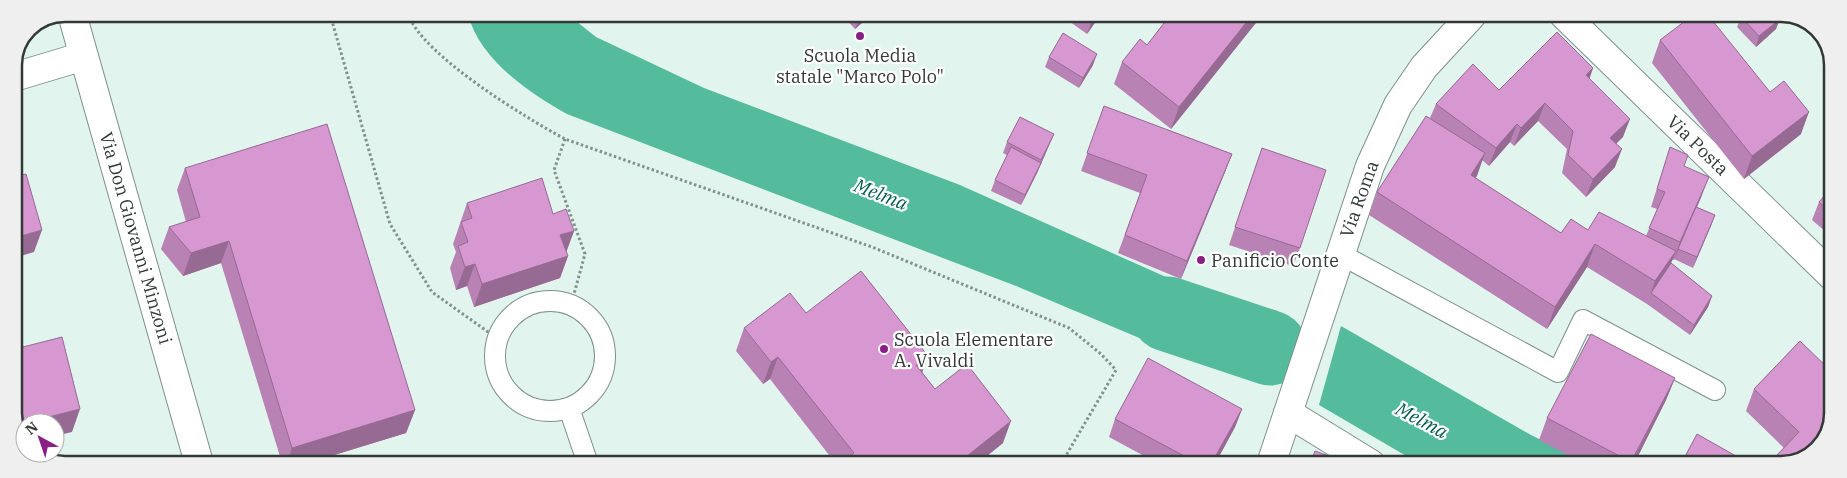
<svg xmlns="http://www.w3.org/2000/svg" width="1847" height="478" viewBox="0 0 1847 478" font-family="'IBM Plex Serif',serif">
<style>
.water{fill:#54bb9c}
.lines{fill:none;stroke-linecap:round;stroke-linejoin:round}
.river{stroke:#54bb9c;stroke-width:75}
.service-casing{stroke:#7d8f88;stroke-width:22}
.minor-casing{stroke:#7d8f88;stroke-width:30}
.tertiary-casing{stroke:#7d8f88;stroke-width:30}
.path{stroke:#84918c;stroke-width:3;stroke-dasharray:2.5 2.5;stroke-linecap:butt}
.service{stroke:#fff;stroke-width:20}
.minor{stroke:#fff;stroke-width:28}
.tertiary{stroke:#fff;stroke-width:28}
.wall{fill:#b982b4}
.shaded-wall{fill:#966a92}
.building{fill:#d797d1;stroke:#966a92}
.poi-dot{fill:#891f85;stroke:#fff;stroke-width:2}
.labels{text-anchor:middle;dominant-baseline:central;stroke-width:4.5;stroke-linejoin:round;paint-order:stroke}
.poi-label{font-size:18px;fill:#323936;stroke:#fff;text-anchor:start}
.street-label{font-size:18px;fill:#323936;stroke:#fff}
.water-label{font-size:19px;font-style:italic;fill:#025c47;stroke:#fff}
.rim{fill:none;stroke:#323936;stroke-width:2.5}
</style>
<rect width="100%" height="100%" fill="#e1f4ed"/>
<path class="water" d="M468,14h99l29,23 108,51 256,97 244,109 74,17 -20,62 -102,-28 -140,-59 -449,-172c-38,-21 -88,-55 -99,-100z
M1341,326l190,109 58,29h-169l-101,-59z"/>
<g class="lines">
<path class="river" d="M1168,314l102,34"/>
<defs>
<path id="service" d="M1340,254l218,118 25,-52 132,70
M495 356a55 55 0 1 1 110 0a55 55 0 1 1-110 0Z
M569,408l19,56"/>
<path id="minor" d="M72,14l127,449
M1564,15l268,261
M14,77l70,-21
M1288,413l83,51"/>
<path id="tertiary" d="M1271,464l99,-298 28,-61 26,-38 48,-52"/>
</defs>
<use href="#service" class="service-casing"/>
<use href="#minor" class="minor-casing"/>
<use href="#tertiary" class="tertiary-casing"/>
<path class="path" d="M330,14l60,210 42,68 66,47
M408,14c14,41 118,104 157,125l307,108 197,81 32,26 15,16 -55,94
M565,139l-11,31 31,84 -14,51"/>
<use href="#service" class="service"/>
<use href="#minor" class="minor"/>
<use href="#tertiary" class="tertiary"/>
</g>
<path class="wall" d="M841,14h31l-17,15z
M1059,14h42l-14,20z
M1154,14h109l-92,115 -57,-45 8,-22 25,-17 17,-21z
M1710,15h18l-12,8z
M1741,17l35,12 -20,18 -19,-20z
M1660,40l141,94 -57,45 -92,-116z
M1049,57l44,8 -14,23 -34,-21z
M1593,68l-4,11 34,58 -7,6 -1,24 -29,30 -24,-24 5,-24 -29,-28 -24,25 -4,-4 -21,24 -7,-6 -7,18 86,55 27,-3 58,6 11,-27 -6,-2 13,-41 6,-19 14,19 18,29 -5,12 18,8 -22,53 -19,-9v1h-2l-1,3 41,33 -4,11 -18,28 -43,-31 -60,-37 -40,62 -178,-114 8,-23 53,-74 6,-14 63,-14z
M1104,106l128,48 -7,18 -44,107 -63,-26 22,-60 -59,-22z
M1054,134l-17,39 -16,32 -30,-14 4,-11 12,-25 -4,-2 4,-11z
M1262,148l38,100 -7,18 -64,-21z
M185,168l230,242 -9,23 -98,30h-26l-61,-200 -38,13 -22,-27 8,-22 17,-5 -9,-32z
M1833,186v52l-21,-18 7,-18z
M467,203l86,11 21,17 -8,20 2,5 -8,22 -86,29 -7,-21 -11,4 -6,-22 6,-16 -3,-8z
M806,313l116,59 13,17 68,54 -26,21h-141l-66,-85 -7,5 -27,-33 8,-23z
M1800,341l15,111 -34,12h-7l3,-9 7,-7 -38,-37 8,-22z
M1675,378l-9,22 -32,64h-49l-46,-24 8,-22z
M1242,409l-7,18 -20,37h-56l-50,-27 6,-18z"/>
<path class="shaded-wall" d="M864,14h8l-17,15 4,-10z
M1097,14h4l-14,20 4,-11z
M1253,14h10l-92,115 8,-22z
M1719,15h9l-12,8z
M1780,19l-4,10 -20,18 3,-11z
M1097,54l-4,11 -14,23 4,-10z
M1593,68l-6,18 -1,-11z
M1545,103l-7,18 -24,25 7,-18z
M1809,112l-8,22 -57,45 8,-23z
M1630,119l-7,18 -19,19 6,-18z
M1517,124l-7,18 -21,24 7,-18z
M1054,134l-17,39 -16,32 4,-10z
M1622,149l-7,18 -29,30 7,-18z
M1485,153l-8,23 -14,21 8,-22z
M1232,154l-7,18 -44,107 6,-18z
M1709,177l-7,18 -28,65 6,-18z
M1715,215l-4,11 -18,42 4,-11z
M42,230l-8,22 -20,6v-20z
M574,231l-8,22 -6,-18z
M229,241l-8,22 -38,13 8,-23z
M1595,244l-8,23 -40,62 8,-22z
M1676,251l-9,22 -16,20 4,-12z
M568,256l-8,22 -86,29 8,-23z
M475,264l-8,22 -11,4 9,-23z
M1712,296l-4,11 -18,28 4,-10z
M928,356l-8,23 -4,-14z
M778,357l-8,22 -7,5 8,-22z
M1675,378l-9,22 -32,64h-3z
M80,409l-8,23 -17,4v-13h-30v20l-8,-18z
M1242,409l-7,18 -20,37h-4z
M415,410l-9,23 -98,30h-21l5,-15z
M1011,421l-8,22 -26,21h-20z"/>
<path class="building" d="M854,14h10l-5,5z
M1078,14h19l-6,9z
M1171,14h82l-74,93 -57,-45 18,-23 7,6z
M1693,15h15l62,77 14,-11 25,31 -57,44 -92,-116z
M1743,15h33l4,4 -21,17 -18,-19z
M1557,32l36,36 -7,7 44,44 -20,19 12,11 -29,30 -25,-24 5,-24 -28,-28 -24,25 -4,-4 -21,24 -60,-44 37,-40 26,26z
M1063,33l34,21 -14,24 -34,-21z
M1104,106l128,48 -45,107 -62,-26 22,-60 -60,-22z
M1426,116l59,37 -14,22 90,58 10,-14 17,11 11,-18 77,39 -21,30 -60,-37 -40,63 -178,-115z
M1020,117l34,17 -13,26 -34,-18z
M327,124l88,286 -123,38 -63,-207 -38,12 -22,-26 31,-10 -15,-49z
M1011,147l30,16 -16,32 -30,-15z
M1670,147l18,8 -4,11 25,11 -29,65 -31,-14 16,-36 -8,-3z
M1262,148l64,22 -26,78 -65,-21z
M26,174l16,56 -28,8v-62v1z
M542,178l11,36 13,-5 8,22 -14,4 8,21 -86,28 -7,-20 -10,3 -7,-21 10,-4 -7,-20 11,-4 -5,-15z
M1833,186v28l-14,-12z
M1696,207l19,8 -18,42 -19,-8z
M1671,263l41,33 -18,29 -43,-32z
M861,271l67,85 -12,9 19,24 32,-25 44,57 -54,43h-117l14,-11 -76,-96 -7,5 -27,-34 46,-35 16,20z
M14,310l9,37 39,-10 18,72 -63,16 -3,-6z
M1591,334l84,44 -44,84 -84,-44z
M1800,341l32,31v51l-17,29 -29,11 -9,-8 22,-23 -45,-43z
M1148,358l94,51 -31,55h-12l-84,-45z
M1697,434l46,26 -2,4h-60z
M1315,451l36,13h-41z"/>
<g class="poi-dot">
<circle cx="860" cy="36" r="5"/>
<circle cx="1201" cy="260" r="5"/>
<circle cx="884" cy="349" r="5"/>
</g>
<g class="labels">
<g class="poi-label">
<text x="860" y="55" text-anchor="middle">Scuola Media<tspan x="860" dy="21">statale "Marco Polo"</tspan></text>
<text x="1211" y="260">Panificio Conte</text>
<text x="894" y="339">Scuola Elementare<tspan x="894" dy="21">A. Vivaldi</tspan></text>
</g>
<g class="street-label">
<text transform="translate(1698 145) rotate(44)">Via Posta</text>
<text transform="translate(1359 199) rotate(-70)">Via Roma</text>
<text transform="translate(136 238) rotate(74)">Via Don Giovanni Minzoni</text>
</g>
<g class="water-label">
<text transform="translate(881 194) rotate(21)">Melma</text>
<text transform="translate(1422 420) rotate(28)">Melma</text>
</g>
</g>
<path d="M0 0H1847V478H0ZM65 22H1781A43 43 0 0 1 1824 65V413A43 43 0 0 1 1781 456H65A43 43 0 0 1 22 413V65A43 43 0 0 1 65 22Z" fill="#efefef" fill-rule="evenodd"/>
<path class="rim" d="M65 22H1781A43 43 0 0 1 1824 65V413A43 43 0 0 1 1781 456H65A43 43 0 0 1 22 413V65A43 43 0 0 1 65 22Z"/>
<g transform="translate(40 438) rotate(320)"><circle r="24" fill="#ffffff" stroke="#adb0af"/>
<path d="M0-4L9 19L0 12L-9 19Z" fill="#891f85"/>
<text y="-8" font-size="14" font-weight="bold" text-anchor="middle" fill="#323936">N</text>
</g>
</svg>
